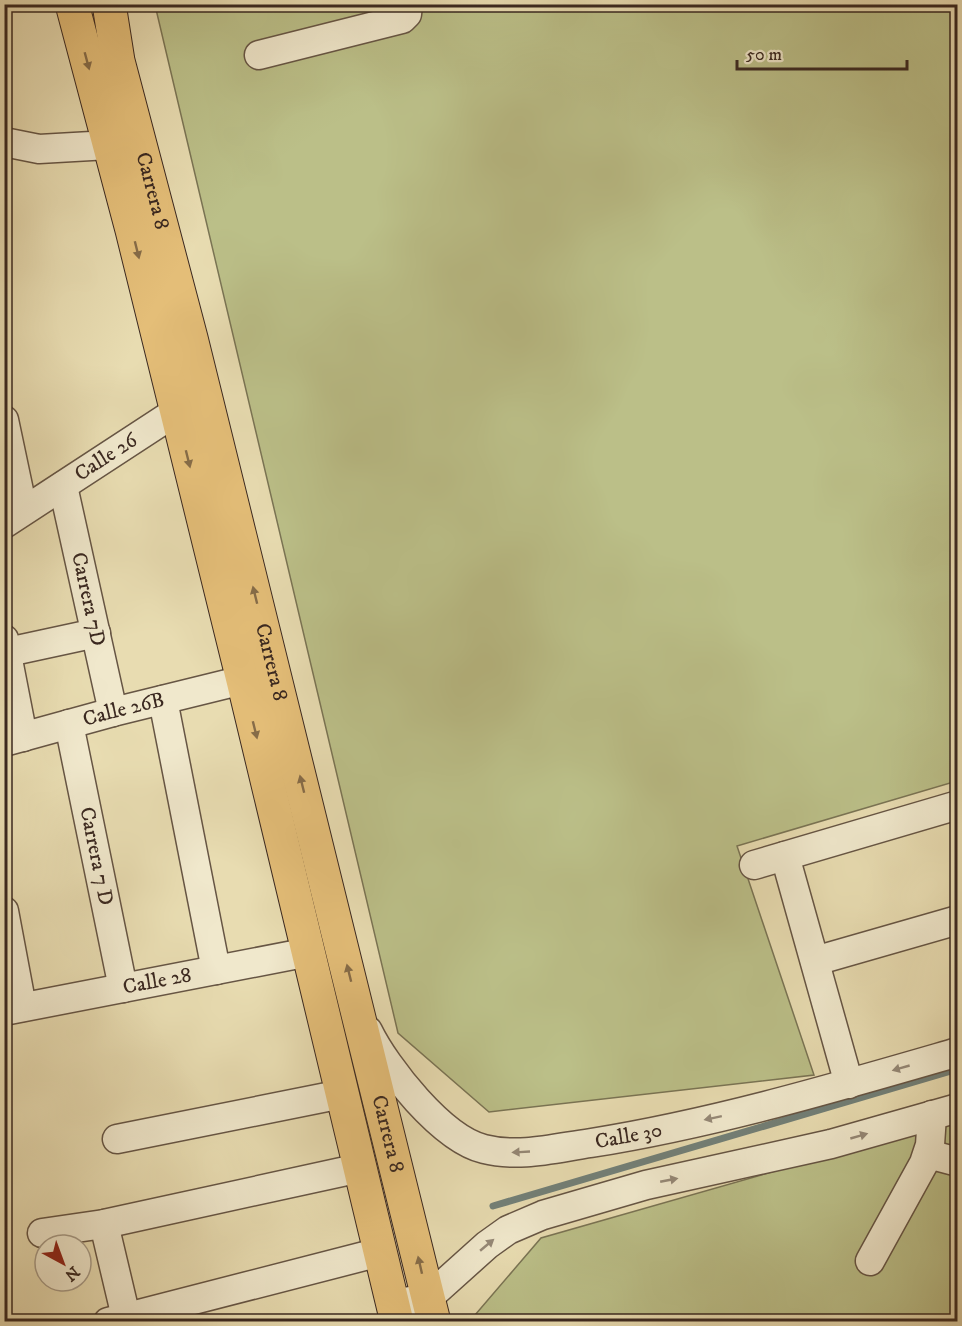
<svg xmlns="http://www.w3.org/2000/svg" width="962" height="1326" viewBox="0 0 962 1326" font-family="'IM FELL DW Pica',serif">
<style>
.green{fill:#bbbf88;stroke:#7a7454;stroke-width:1.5}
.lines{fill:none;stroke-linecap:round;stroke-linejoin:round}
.stream{stroke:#728078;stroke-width:7}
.minor-casing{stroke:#654;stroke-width:31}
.major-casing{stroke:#3a2820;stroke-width:35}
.minor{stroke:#f0e8cc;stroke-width:28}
.major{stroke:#e4be78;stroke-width:33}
.oneway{fill:#866c48}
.oneway2{fill:#958876}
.labels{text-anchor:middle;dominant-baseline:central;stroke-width:5;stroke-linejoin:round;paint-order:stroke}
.street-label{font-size:21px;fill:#3a2820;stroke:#f0e8cc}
</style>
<rect width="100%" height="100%" fill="#e8dcb1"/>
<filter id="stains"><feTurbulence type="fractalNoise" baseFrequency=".00333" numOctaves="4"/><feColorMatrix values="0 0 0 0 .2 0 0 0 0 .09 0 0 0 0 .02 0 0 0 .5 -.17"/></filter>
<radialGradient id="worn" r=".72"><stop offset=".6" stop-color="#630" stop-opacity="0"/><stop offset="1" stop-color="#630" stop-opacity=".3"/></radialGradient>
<path class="green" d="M155,5h802v776l-220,65 77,229 -325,37 -91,-79z
M957,1119v202l-488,1 72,-84z"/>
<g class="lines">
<path class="stream" d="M493,1206l465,-137"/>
<defs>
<g id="minor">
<path d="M259,55l143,-36 5,-5 1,-10"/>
<path d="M4,142l35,7 70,-4"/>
<path d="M4,420l19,90"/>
<path id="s1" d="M63,486l50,226"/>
<path id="s2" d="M4,524l173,-113 15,-13"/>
<path d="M4,639l19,98"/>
<path d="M8,652l88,-19"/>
<path d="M163,700l53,270"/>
<path id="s3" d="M69,724l54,264"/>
<path id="s4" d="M4,742l109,-30 130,-32"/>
<path d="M785,856l64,228"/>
<path d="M754,865l204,-60"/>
<path d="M4,911l18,96"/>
<path d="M815,961l143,-41"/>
<path id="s5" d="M4,1011l305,-59"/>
<path id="s6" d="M368,1031c18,37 74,108 116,118 36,9 71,-1 107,-6 125,-20 246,-56 367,-91"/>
<path d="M117,1139l225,-45"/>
<path d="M928,1154l30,8"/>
<path d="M104,1224l22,93"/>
<path d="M42,1233l62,-9 256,-56"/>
<path d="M870,1261l54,-98 6,-18 2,-30"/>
<path d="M392,1304l36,-6 59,-53 21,-15 35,-15 103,-30 185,-41 127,-36"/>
<path d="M108,1322l272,-70"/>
</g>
<g id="major">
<path d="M72,4l60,226 111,450 154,642"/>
<path id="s7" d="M109,4l9,57 73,277 243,984"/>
</g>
</defs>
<use href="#minor" class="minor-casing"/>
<use href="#major" class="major-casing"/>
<use href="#minor" class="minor"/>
<use href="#major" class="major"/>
</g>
<defs><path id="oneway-solid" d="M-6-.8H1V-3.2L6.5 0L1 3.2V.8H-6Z" transform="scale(1.5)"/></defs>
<g class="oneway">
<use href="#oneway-solid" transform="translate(87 61) rotate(75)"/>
<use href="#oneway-solid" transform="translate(137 250) rotate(76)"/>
<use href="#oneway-solid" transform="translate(188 459) rotate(76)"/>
<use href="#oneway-solid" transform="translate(255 595) rotate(-104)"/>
<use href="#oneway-solid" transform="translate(255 730) rotate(76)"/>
<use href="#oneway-solid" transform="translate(302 784) rotate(-104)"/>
<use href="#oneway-solid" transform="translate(349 973) rotate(-104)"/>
<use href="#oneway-solid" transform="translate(420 1265) rotate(-103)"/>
</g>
<g class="oneway2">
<use href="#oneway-solid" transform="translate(901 1068) rotate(164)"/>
<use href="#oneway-solid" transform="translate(713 1118) rotate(168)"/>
<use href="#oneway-solid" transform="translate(859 1136) rotate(-16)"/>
<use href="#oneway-solid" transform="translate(521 1152) rotate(177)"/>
<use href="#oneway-solid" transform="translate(669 1180) rotate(-11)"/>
<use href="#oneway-solid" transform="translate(487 1245) rotate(-40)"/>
</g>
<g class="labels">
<g class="street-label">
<text stroke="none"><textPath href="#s7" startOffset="192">Carrera 8</textPath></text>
<text stroke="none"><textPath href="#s2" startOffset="122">Calle 26</textPath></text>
<text stroke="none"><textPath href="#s1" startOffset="116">Carrera 7D</textPath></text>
<text stroke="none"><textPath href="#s7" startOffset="678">Carrera 8</textPath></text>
<text stroke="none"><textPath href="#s4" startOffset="124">Calle 26B</textPath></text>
<text stroke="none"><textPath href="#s3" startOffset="135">Carrera 7 D</textPath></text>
<text stroke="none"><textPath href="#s5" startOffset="156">Calle 28</textPath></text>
<text stroke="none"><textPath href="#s7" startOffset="1164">Carrera 8</textPath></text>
<text stroke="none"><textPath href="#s6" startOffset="315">Calle 30</textPath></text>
</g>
</g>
<rect width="962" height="1326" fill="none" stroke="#e8dcb1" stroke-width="24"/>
<rect x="6" y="6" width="950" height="1314" fill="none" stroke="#3a2820" stroke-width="3"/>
<rect x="12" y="12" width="938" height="1302" fill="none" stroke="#3a2820" stroke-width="1.5"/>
<g transform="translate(63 1263) rotate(139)"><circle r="28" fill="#f0e8cc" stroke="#a79b87" stroke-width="1.5"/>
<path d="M0-4.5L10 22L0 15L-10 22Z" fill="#8f2418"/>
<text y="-9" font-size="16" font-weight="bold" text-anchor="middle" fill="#3a2820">N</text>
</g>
<path d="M737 60v9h170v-9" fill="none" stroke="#3a2820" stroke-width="3"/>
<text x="746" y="60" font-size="18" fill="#3a2820" stroke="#f0e8cc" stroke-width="4.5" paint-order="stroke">50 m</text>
<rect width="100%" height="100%" filter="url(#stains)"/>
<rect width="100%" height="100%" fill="url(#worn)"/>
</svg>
